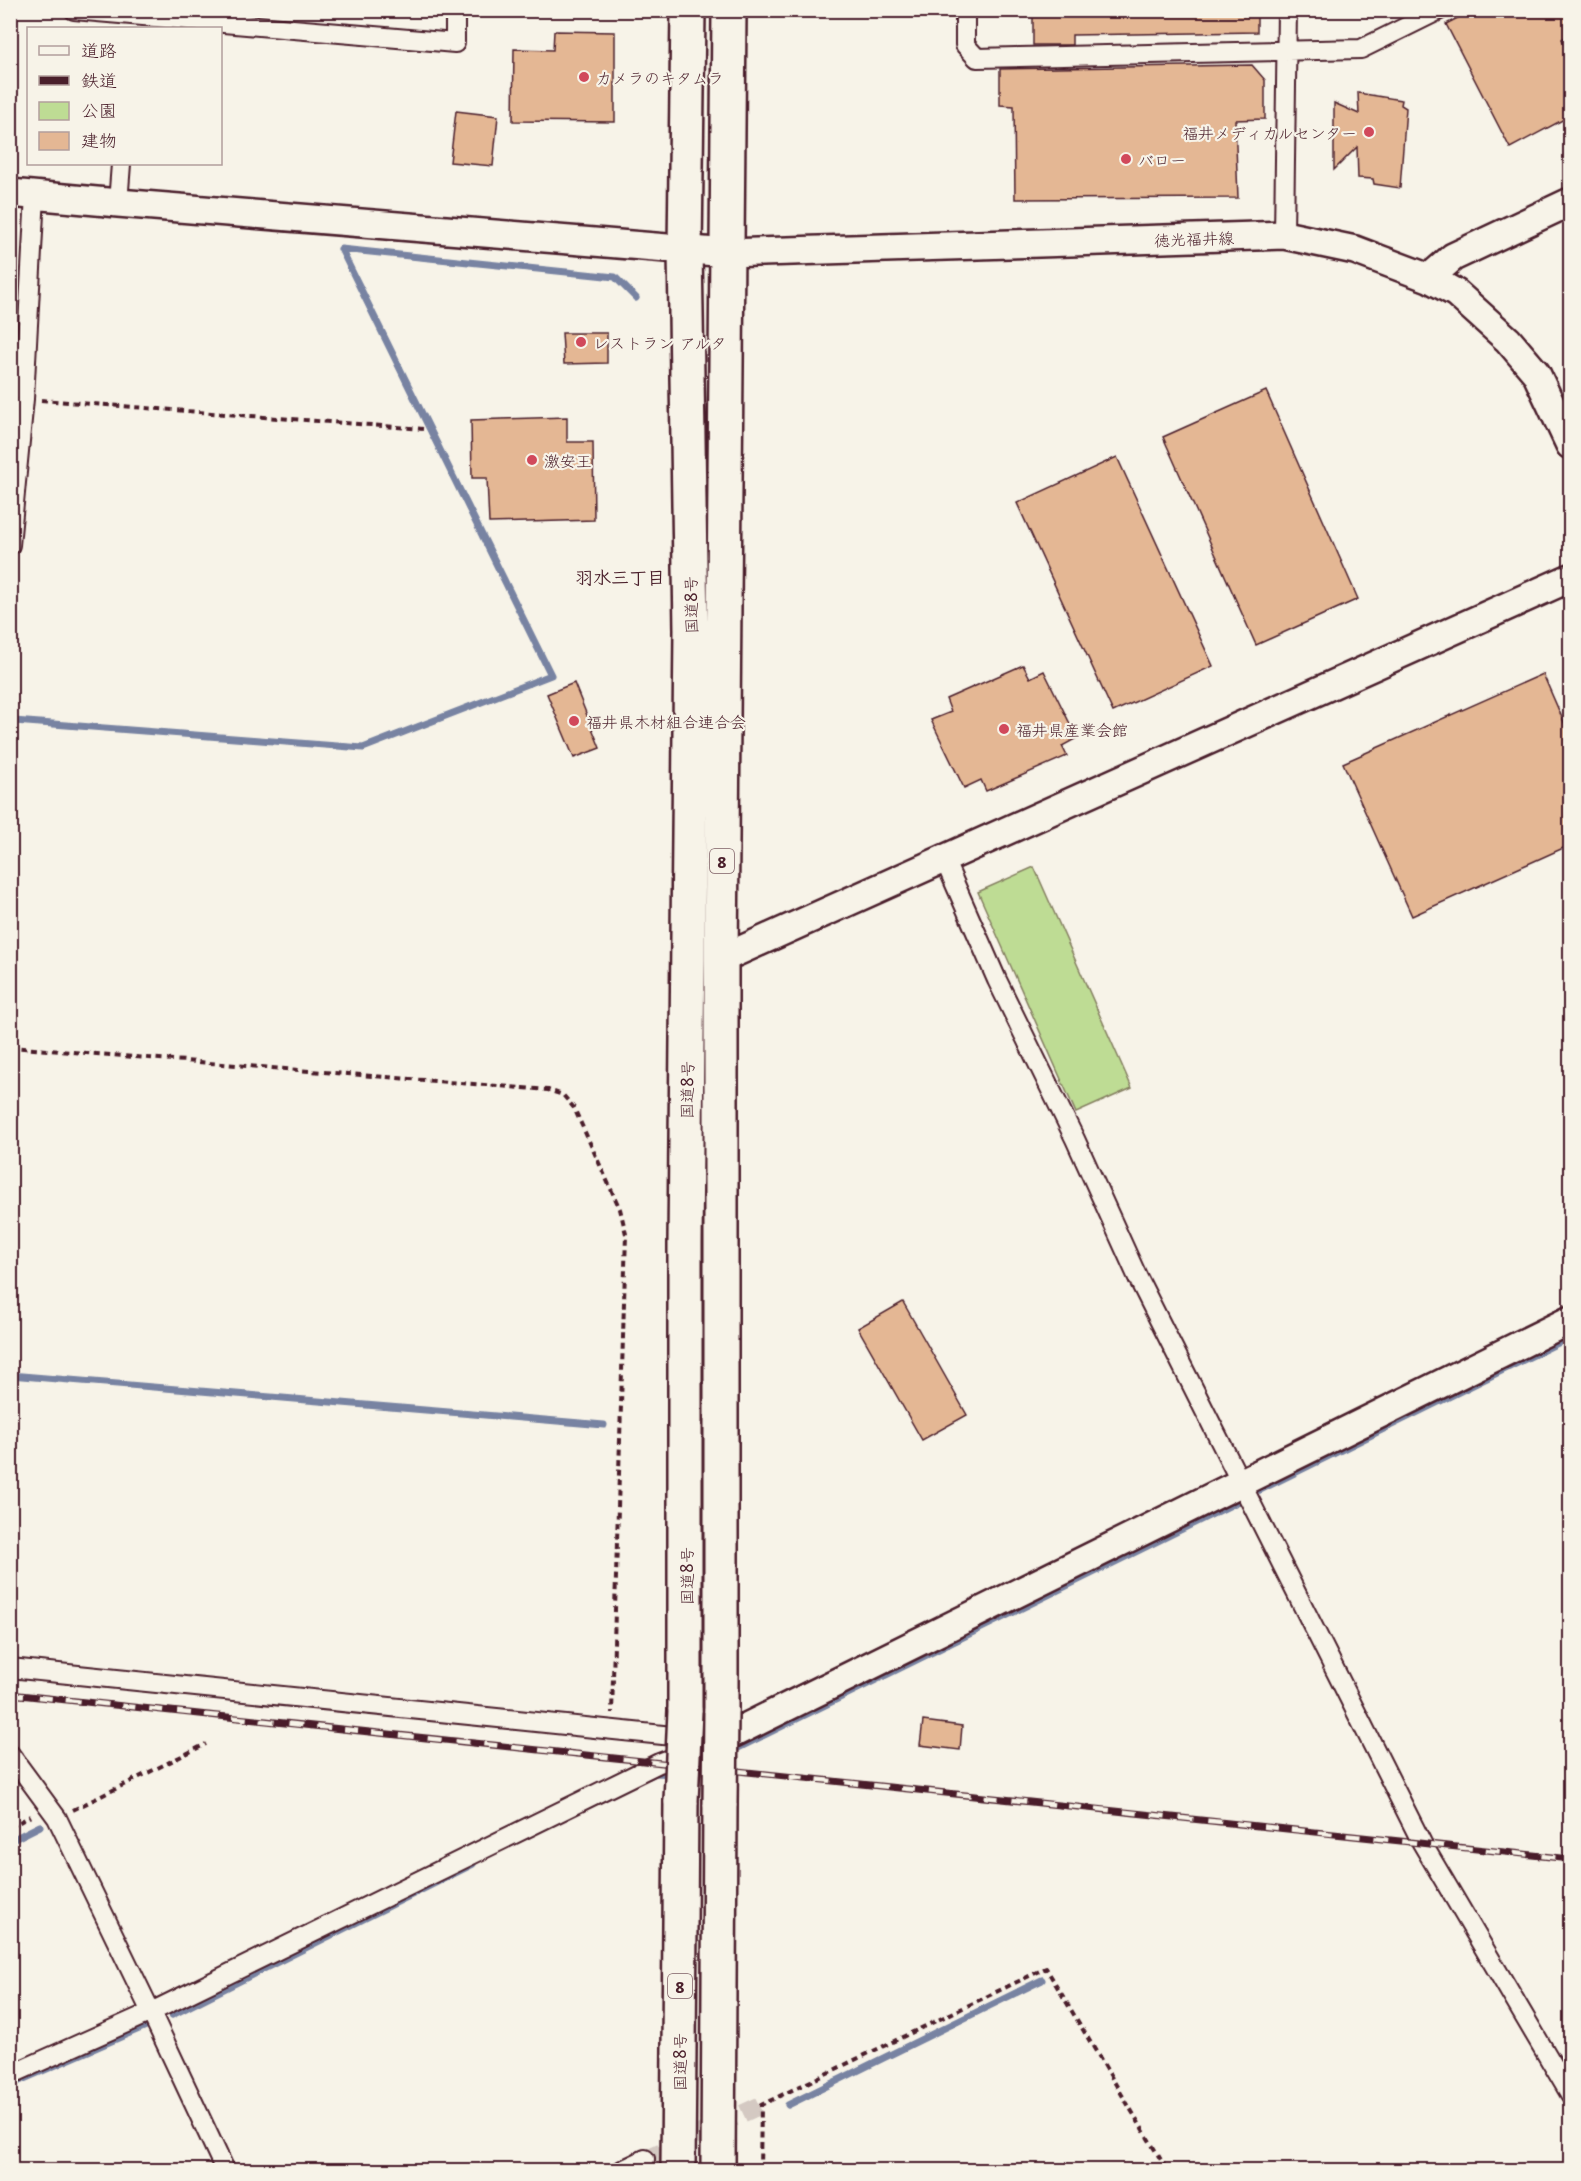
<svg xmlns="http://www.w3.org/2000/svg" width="1581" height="2181" viewBox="0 0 1581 2181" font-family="'Playpen Sans','Klee One',sans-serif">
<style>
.green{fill:#bedc94;stroke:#847e60;stroke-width:1.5}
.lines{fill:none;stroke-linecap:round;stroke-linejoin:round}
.stream{stroke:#7883a2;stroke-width:7}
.building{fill:#e4b794;stroke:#4a1f2b;stroke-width:1.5}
.street-tunnel{stroke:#d4c9c2;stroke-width:18;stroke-dasharray:18 9;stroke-linecap:butt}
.street-casing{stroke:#4a1f2b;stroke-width:22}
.secondary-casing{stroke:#4a1f2b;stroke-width:32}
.highway-casing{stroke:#4a1f2b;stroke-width:38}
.path{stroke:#4a1f2b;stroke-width:4;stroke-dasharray:6 4.5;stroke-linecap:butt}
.street{stroke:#f7f3e8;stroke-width:18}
.secondary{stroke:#f7f3e8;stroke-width:27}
.highway{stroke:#f7f3e8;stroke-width:33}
.rail-casing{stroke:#4a1f2b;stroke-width:7}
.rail{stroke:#f7f3e8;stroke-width:4.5;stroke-dasharray:14;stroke-linecap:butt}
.highway-bridge-casing{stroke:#4a1f2b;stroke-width:38;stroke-linecap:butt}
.highway-bridge{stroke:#f7f3e8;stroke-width:33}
.poi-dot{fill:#d1495b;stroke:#f7f3e8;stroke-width:2}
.labels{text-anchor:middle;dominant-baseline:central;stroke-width:4.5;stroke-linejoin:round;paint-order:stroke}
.shield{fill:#f7f3e8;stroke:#7e5f64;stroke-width:1.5}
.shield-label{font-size:15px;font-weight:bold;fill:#4a1f2b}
.poi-label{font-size:16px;fill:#4a1f2b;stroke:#f7f3e8;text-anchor:start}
.street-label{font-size:16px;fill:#4a1f2b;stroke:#f7f3e8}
.neighbourhood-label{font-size:18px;font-weight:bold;fill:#4a1f2b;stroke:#f7f3e8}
</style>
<rect width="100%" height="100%" fill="#f7f3e8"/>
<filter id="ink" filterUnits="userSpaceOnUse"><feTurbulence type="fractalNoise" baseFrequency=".0167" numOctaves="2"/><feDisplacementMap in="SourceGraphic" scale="12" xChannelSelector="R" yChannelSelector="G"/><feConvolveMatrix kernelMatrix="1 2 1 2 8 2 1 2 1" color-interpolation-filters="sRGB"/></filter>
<g filter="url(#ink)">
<path class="green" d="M1034,867l98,221 -56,25 -98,-221z"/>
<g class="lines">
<path class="stream" d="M14,721l349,27 188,-73 -210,-426 274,28 21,21
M10,1375l594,50
M1260,1490l310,-153
M730,1752l509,-251
M649,1776l6,-3 19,1
M10,1841l30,-15
M172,2015l301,-151
M10,2085l136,-59
M788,2105l254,-125"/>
</g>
<path class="building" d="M1033,10h224v22l-185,3v10h-39z
M1473,10h97v24l-8,5 8,16v61l-60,32 -64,-124z
M554,31l61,1v90l-102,-1 1,-72 39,1z
M1252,65l13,15v39l-30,1 3,78 -223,1 -1,-93 -14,-1v-36z
M1358,93l44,7 -1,5 5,3 -6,80 -26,-4 -1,-5 -15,-1 -1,-31 -23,23v-67l25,11z
M456,111l42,5 -5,50 -43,-4z
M562,333h45v30l-43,1z
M1266,391l92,208 -102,46 -93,-208z
M567,417v25h26l1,78 -105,3 -2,-45h-15l-1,-58z
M1117,457l96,209 -100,46 -96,-209z
M1023,665l7,13 14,-7 33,67 -15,8 5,10 -81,35 -5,-11 -17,8 -33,-68 20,-8 -5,-13z
M1543,674l27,62v109l-158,71 -69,-153z
M574,683l26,65 -26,10 -27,-64z
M903,1302l64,113 -45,25 -64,-112z
M923,1721l39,5 -2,24 -40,-5z"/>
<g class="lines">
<path class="street-tunnel" d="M645,2159l116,-54"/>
<defs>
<path id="street" d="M74,10l381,33v-33
M965,10v35l12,13 384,-9 79,-39
M118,203l3,-39
M1284,235l3,-225
M10,545l14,-146 11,-204
M944,859l53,121 78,159 63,139 284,565 148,251
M10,1668l682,70
M10,1754l47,64 94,194 74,158
M10,2075l141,-63 508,-249 59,-22
M622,2170l23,-11"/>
<path id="secondary" d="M10,193l108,10 610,50 556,-18 71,15 74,28 27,15 52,47 28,33 34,72
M1429,278l24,-21 117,-55
M721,959l849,-381
M718,1741l852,-421"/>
<path id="highway" d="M685,1711v-467l6,-614 -6,-380 3,-240
M721,1712v-753l8,-949
M678,2170l3,-369
M718,2170l2,-366"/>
</defs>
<use href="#street" class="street-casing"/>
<use href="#secondary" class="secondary-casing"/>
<use href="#highway" class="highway-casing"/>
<path class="path" d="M41,400l382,29
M10,1047l538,43 15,5 11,13 46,101 6,25 -14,479
M73,1810l133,-66
M10,1827l21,-11
M760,2170l1,-65 285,-137 121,202"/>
<use href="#street" class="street"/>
<use href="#secondary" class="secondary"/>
<use href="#highway" class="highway"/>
<defs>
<path id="rail" d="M10,1694l1560,165"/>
</defs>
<use href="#rail" class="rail-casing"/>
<use href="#rail" class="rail"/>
<defs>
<path id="highway-bridge" d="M681,1801l4,-90
M720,1804l1,-92"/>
</defs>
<use href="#highway-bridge" class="highway-bridge-casing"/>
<use href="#highway-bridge" class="highway-bridge"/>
</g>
</g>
<g class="poi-dot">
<circle cx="584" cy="77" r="6"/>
<circle cx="1369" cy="132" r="6"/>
<circle cx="1126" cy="159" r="6"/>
<circle cx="581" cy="342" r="6"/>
<circle cx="532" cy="460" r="6"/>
<circle cx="574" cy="721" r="6"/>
<circle cx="1004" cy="729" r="6"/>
</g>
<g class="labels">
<g class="shield">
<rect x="710" y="849" width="24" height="24" rx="4.5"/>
<rect x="668" y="1974" width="24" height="24" rx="4.5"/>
</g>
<g class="shield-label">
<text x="722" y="861">8</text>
<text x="680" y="1986">8</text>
</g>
<g class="poi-label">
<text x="596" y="77">カメラのキタムラ</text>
<text x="1357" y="132" text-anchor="end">福井メディカルセンター</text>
<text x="1138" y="159">バロー</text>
<text x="593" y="342">レストラン アルタ</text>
<text x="544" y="460">激安王</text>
<text x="586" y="721">福井県木材組合連合会</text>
<text x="1016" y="729">福井県産業会館</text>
</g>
<g class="street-label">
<text transform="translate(1194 238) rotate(-2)">徳光福井線</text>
<text transform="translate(690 605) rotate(-91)">国道8号</text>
<text transform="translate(686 1090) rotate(-89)">国道8号</text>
<text transform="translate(686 1576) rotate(-90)">国道8号</text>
<text transform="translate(679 2062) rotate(-90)">国道8号</text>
</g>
<g class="neighbourhood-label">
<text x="620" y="576">羽水三丁目</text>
</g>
</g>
<rect width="1581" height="2181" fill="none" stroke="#f7f3e8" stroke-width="36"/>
<rect x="18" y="18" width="1545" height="2145" fill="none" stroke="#4a1f2b" stroke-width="2" filter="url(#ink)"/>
<rect x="27" y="27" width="195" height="138" fill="#f7f3e8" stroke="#b29e9c" stroke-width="1.5"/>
<rect x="39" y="46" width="30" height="9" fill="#f7f3e8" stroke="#b29e9c" stroke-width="1.5"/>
<text x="81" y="57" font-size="18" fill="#4a1f2b">道路</text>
<rect x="39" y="76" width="30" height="9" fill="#4a1f2b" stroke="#b29e9c" stroke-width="1.5"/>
<text x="81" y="87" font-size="18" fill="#4a1f2b">鉄道</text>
<rect x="39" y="102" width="30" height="18" fill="#bedc94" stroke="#b29e9c" stroke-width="1.5"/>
<text x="81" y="117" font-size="18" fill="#4a1f2b">公園</text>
<rect x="39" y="132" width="30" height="18" fill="#e4b794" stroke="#b29e9c" stroke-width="1.5"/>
<text x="81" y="147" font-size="18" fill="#4a1f2b">建物</text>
</svg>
